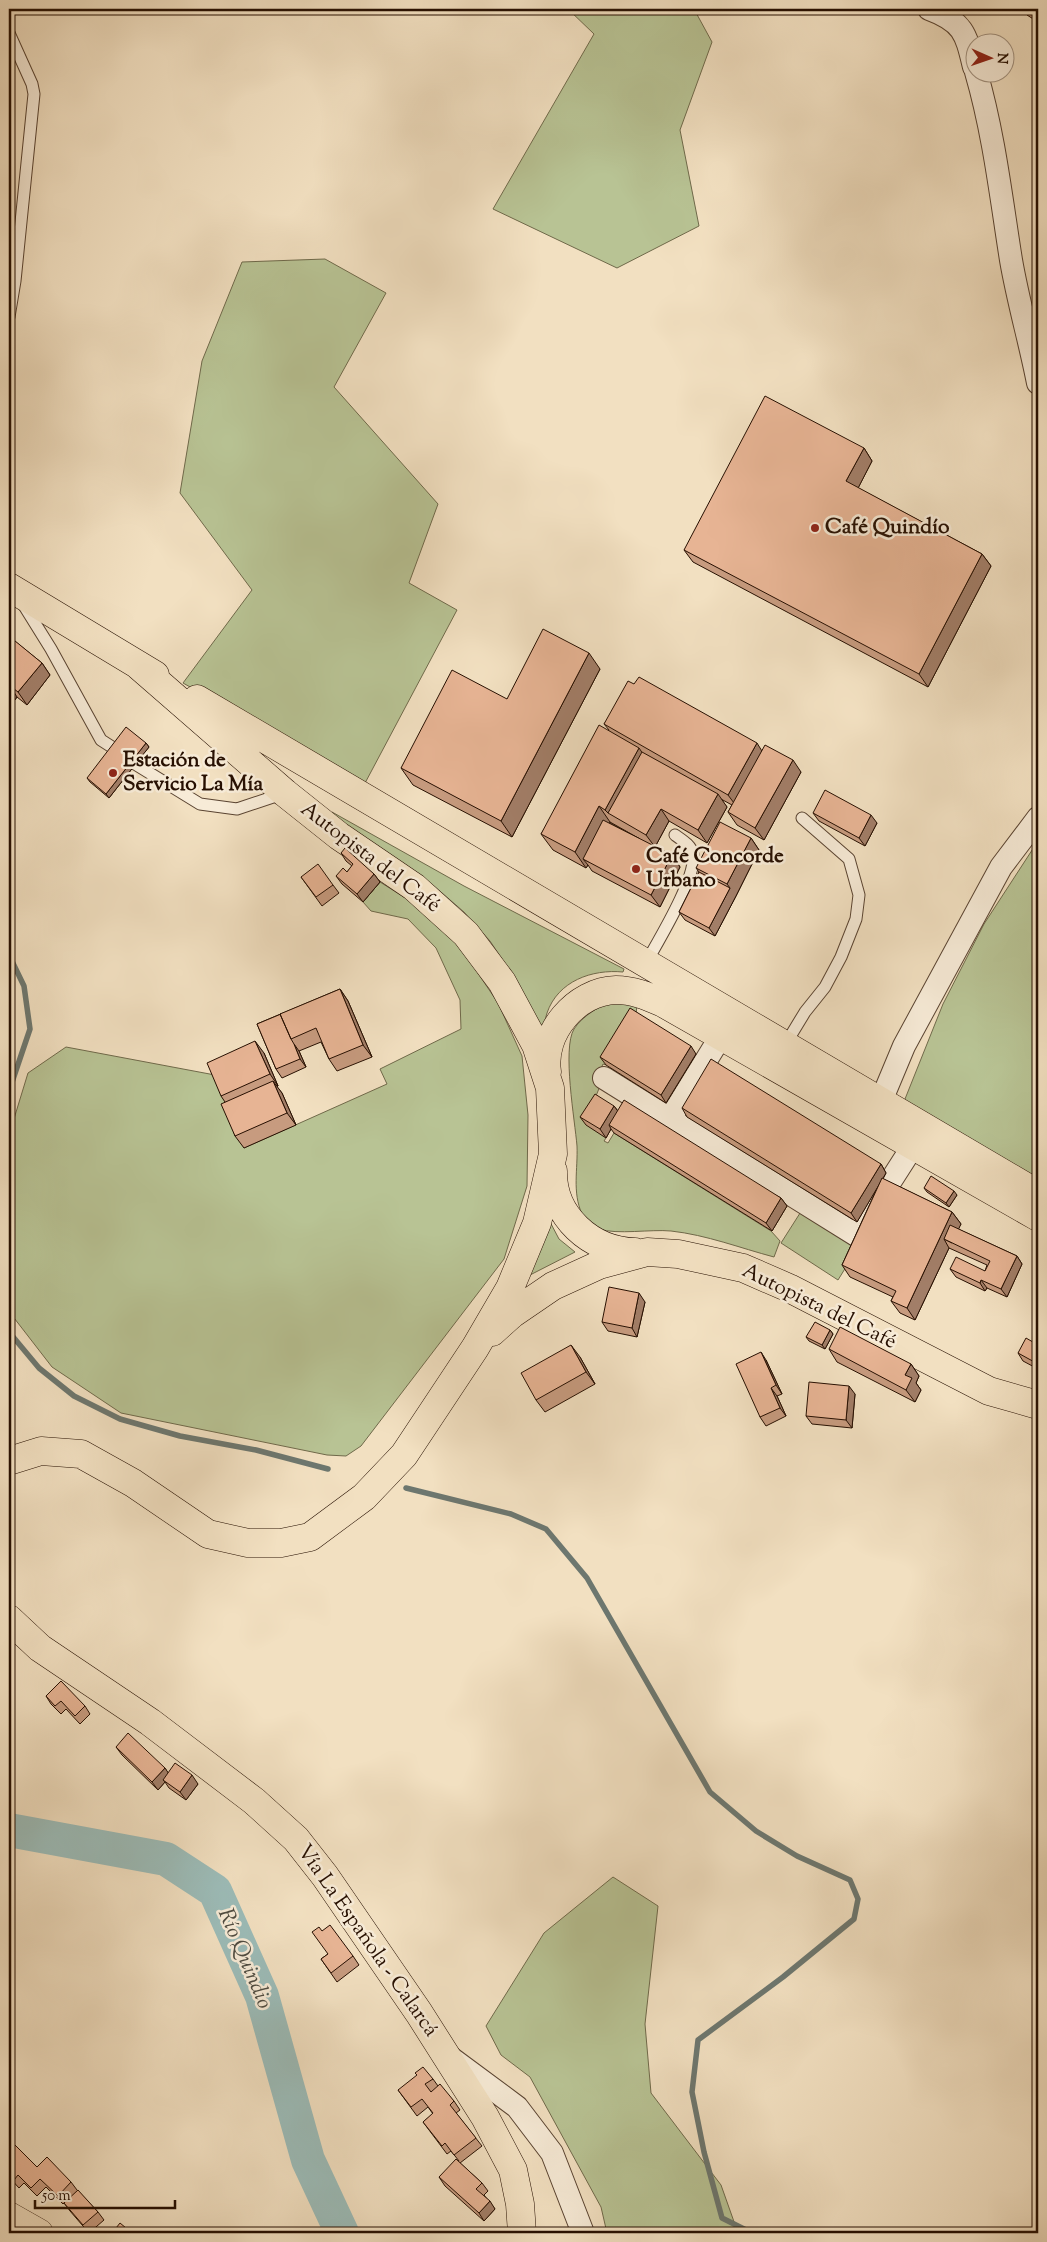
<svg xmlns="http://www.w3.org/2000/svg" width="1047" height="2242" viewBox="0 0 1047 2242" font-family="'Sorts Mill Goudy',serif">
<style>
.green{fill:#b8c394;stroke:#6f694a}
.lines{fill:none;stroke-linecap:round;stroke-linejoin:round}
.stream{stroke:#6d776f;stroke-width:5.5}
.river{stroke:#9cbcb8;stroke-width:34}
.service-casing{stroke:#594331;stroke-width:13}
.minor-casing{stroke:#594331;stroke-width:24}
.trunk-casing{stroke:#260f01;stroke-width:29}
.service{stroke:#f7ebd7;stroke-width:11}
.minor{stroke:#f7ebd7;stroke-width:22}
.trunk{stroke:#f2e0c1;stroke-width:28}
.wall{fill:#c79b7f;stroke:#260f01;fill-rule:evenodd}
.shaded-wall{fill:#a27e68;stroke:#260f01}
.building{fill:#e7b494;stroke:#260f01}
.poi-dot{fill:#8f2418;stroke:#f7ebd7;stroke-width:2}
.labels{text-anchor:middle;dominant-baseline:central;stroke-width:5;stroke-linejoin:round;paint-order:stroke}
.poi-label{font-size:21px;font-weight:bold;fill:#260f01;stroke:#f7ebd7;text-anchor:start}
.street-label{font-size:21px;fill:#260f01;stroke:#f7ebd7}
.water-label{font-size:22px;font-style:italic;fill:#4f4c41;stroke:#f7ebd7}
</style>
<rect width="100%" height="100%" fill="#f2e0c1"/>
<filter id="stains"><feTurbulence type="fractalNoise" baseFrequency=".004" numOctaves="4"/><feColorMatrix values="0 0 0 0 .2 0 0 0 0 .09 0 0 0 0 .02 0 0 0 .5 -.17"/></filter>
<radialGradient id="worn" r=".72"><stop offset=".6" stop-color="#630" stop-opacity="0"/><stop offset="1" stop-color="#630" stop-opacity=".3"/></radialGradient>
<path class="green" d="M568,9h126l18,33 -32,88 19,96 -82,42 -124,-59 101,-175z
M325,259l61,34 -52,94 104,117 -29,79 48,27 -93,175 -181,-102 69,-93 -72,-97 22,-132 40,-99z
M332,812l132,74 160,83 -1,3c-31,-3 -65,9 -76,41 -2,6 -3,13 -4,19l-27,-52 -26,-39 -26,-29 -30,-26 -105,-69z
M1038,841v338l-135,-75 40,-100 41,-80z
M380,882l38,24 39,36 41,61 24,53 6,59 -1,71 -23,73 -143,187 -15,10 -19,-1 -206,-42 -69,-46 -41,-53 -2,-6v-145l4,-41 15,-49 38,-26 149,28 29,73 143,-64 -7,-15 81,-40 -1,-29 -24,-52 -28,-29 -37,-8 -8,-9z
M613,999l24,3 -1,15 -30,48 -3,-1 -8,18 5,4 -4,10 10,42 -2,3 4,2 6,-10 157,98 9,10 -6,16c-34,-9 -67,-22 -103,-26 -20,-2 -54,4 -72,-2 -5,-1 -15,-11 -17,-15 -10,-22 -4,-45 -5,-68 -2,-25 -15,-97 -3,-117 9,-14 26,-22 39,-30z
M802,1210l57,36 -21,34 -57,-37z
M549,1220l10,19 16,13 -45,23z
M613,1877l45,29 -13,118 6,69 70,92 17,48h-131l-6,-26 -71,-130 -29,-22 -15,-29 58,-93z"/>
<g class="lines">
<path class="stream" d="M9,955l15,31 6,43 -21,62
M9,1332l30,36 35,28 46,23 60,17 76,14 72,19
M406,1488l105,26 35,15 41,49 123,214 46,39 41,25 53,24 8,19 -4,20 -71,58 -85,63 -6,52 12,60 18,66 30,15"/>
<path class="river" d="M9,1830l157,29 49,32 47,105 46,164 34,73"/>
<defs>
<path id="service" d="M9,33l23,51 2,10 -19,187 -6,36
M23,604l28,45 50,91 14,9
M135,764l65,40 37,5 48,-16
M646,963c12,-22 51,-85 47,-109 -2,-9 -11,-14 -18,-19
M785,1045l20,-33 20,-25 16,-30 15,-38 3,-24 -10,-36 -47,-41"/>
<path id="minor" d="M929,9c35,13 37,25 45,58
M976,72c18,62 25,125 35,188 7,41 19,82 27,123
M604,1078l252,157 57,-89
M881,1101l23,-55 97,-179 37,-49
M670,1119l51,-83
M451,2058l66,49 35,46 31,80"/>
<path id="trunk" d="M9,587l146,88
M197,699l841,495
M547,1072c-6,-39 29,-81 69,-82 17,0 31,6 47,13l375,214
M553,1171c-1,45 38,80 82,81
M492,1332l20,-18 41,-28 46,-21 48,-13 31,2 65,14 46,20 200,103 49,14
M9,1461l32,-10 40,3 52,29 75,51 40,9h33l29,-6 54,-40 40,-42 71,-107 35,-60 27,-65 16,-69 -3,-66 -14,-43 -34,-63 -36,-48 -52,-47 -75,-51 -54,-43 -146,-127
M9,1619l31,29 110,74 104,79 42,38 29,37 94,137 66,104 28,53 7,34 2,29
M9,2216l30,17"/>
</defs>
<use href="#service" class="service-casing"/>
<use href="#minor" class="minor-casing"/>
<use href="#trunk" class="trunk-casing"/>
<use href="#service" class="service"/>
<use href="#minor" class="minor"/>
<use href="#trunk" class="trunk"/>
</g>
<path class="wall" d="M1023,9h15v13l-11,-7z
M864,448l8,13 -14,27 124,66 9,12 -63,121 -235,-125 -9,-12z
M9,630l5,8 -2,1 30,24 8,12 -23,30 -10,-8 -8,11z
M600,669l-88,168 -99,-52 -12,-17 106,-69z
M634,684l167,88 -37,68 -27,-15 -9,-13 4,-7 -11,-6 6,8 -20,36 -38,-22 -14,26 17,8 8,12 -20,40 -68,-36 -4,-6 -2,3 -33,-18 -12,-16 68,-104 -5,-6zM610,822l30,17 -30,-16z
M146,743l3,4 -40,51 -19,-16 -3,-4z
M813,813l64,10 -12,23 -46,-25z
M751,838l8,12 -23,46 -21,40 -30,-16 -6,-8 20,-40 -3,-4z
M341,853l33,21 6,8 -17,20 -21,-18 -6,-8 11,-4 5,-6 -6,-5z
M301,877l32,8 6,8 -17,13z
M340,989l8,12 24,56 -35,14 -8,-12 -8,-17 -22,9 7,16 -24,11 -6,-9 -19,-45z
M264,1053l14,33 -1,1 5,6 14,32 -52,23 -9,-12 -10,-34 -4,-6z
M696,1054l-30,49 -60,-38 -6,-8z
M614,1106l4,5 163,87 6,8 -15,25 -158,-98 -3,-4 -5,9 -20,-13 -6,-8z
M682,1108l199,56 5,9 -3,6 69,33 9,12 -3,5 59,27 5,8 -15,33 -20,-9 -2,3 -29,-14 -6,-8 35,2 2,-6 -38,-17 -34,72 -15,-7 -9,-12 2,-4 -43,-20 -8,-12 36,-79 -21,36 -170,-105z
M924,1188l33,7 -8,12 -22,-15z
M645,1302l-8,35 -29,-6 -6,-9z
M830,1330l3,4 -8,15 -16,-8 -3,-4z
M1038,1345v24l-15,-8 -5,-8z
M829,1349l82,15 8,12 -3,7 5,7 -6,12 -78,-40z
M580,1357l15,27 -50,28 -9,-12z
M766,1360l16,34 -5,2 9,20 -20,10 -6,-9z
M855,1394l-3,34 -40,-4 -6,-8z
M46,1696l39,10 5,8 -10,10 -14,-15 -5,5 -10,-10z
M116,1747l49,21 3,5 30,11 -12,16 -17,-12 -4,-6 -7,8 -36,-35z
M322,1931l31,25 6,9 -22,17 -16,-23 7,-5z
M433,2079l5,7 16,15 6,9 -4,3 26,33 -22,17 22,20 6,8 -4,4 11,14 -11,12 -39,-35 -6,-9 20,-16 -8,-10 -4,3 -24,-32 10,-8 -5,-7 -11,9 -19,-26z
M9,2151l28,16 34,15 6,8 21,22 6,8 -15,13 -19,-22 -6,-8 -1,1 -17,-17 -9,9 -13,-13 -5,5 -10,-11z"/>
<path class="shaded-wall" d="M864,448l8,13 -17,33 -9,-13z
M982,554l9,12 -63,121 -9,-13z
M9,630l5,8 -5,6z
M589,653l11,16 -88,168 -11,-16z
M42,663l8,12 -23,30 -9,-13z
M12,689l5,8 -8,11v-16z
M146,743l3,4 -40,51 -3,-4z
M757,743l8,13 -28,51 -9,-12z
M639,748l11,16 -42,49 -3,-3z
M793,760l8,12 -37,68 -9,-12z
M718,794l9,13 -20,36 -9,-13z
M599,806l11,16 -21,40 -6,-3 5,6 -2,3 -11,-16z
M661,809l8,12 -14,26 -9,-12z
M871,815l6,8 -12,23 -6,-8z
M751,838l8,12 -23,46 -21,40 -6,-8 21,-40 -3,-4z
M672,855l8,12 -20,40 -9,-12z
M374,874l6,8 -17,20 -6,-8z
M340,989l8,12 24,56 -9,-12z
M255,1041l9,12 14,33 -8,-12z
M294,1044l5,7 7,16 -6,-8z
M691,1046l5,8 -30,49 -5,-8z
M273,1081l9,12 14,32 -9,-12z
M614,1106l6,8 -11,11 2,4 -5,9 -6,-9z
M881,1164l5,9 -29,49 -6,-9z
M954,1191l3,4 -8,12 -3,-4z
M781,1198l6,8 -15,25 -6,-8z
M952,1212l9,12 -9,19 -8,-4 5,9 -34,72 -8,-12z
M1017,1256l5,8 -15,33 -6,-8z
M981,1280l6,8 -2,3 -5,-8z
M639,1293l6,9 -8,35 -5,-9z
M830,1330l3,4 -8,15 -3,-4z
M571,1345l9,12 15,27 -9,-12z
M761,1352l5,8 16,34 -6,-9z
M911,1364l8,12 -3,7 5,7 -6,12 -9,-12 -1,-15z
M849,1386l6,8 -3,34 -6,-8z
M771,1388l6,8 9,20 -6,-8z
M165,1768l6,9 -8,3 2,2 -7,8 -6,-8z
M192,1775l6,9 -12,16 -6,-8z
M490,2201l5,8 -11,12 -5,-8z"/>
<path class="building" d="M1028,9h10v6z
M765,396l99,52 -18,33 136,73 -63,120 -235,-124z
M543,629l46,24 -88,168 -100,-53 51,-98 55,29z
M9,636l33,27 -24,29 -9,-7z
M639,677l118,66 -29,52 -124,-71 24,-43 6,3z
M9,686l3,3 -3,3z
M599,725l40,23 -34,62 -6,-4 -24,46 -34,-18z
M126,727l20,16 -40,51 -19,-16z
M765,745l28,15 -38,68 -27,-16z
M642,752l76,42 -20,36 -37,-21 -15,26 -38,-22z
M825,790l46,25 -12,23 -46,-25z
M603,820l69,35 -21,40 -68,-36z
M720,822l31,16 -24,46 -31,-16z
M345,848l29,26 -17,20 -21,-18 7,-8 4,4 6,-8 -12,-11z
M318,864l15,21 -17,12 -15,-20z
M699,872l31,16 -21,40 -30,-16z
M340,989l23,56 -34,14 -13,-31 -25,11 -11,-25z
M630,1008l61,38 -30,49 -61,-38z
M280,1014l11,25 3,5 6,15 -24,10 -19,-45 24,-10z
M255,1041l15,33 -49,22 -14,-33z
M711,1059l170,105 -30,49 -169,-105z
M273,1081l14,32 -52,23 -14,-32z
M595,1094l19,12 -14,23 -20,-12z
M624,1100l157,98 -15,25 -157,-98z
M931,1176l23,15 -8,12 -22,-15z
M882,1178l70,34 -45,96 -16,-7 5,-10 -54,-26z
M950,1225l67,31 -16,33 -20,-9 -1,3 -30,-14 6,-12 29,14 5,-10 -46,-22z
M609,1287l30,6 -7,35 -30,-6z
M815,1322l15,8 -8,15 -16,-8z
M840,1327l71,37 -6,11 7,3 -6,12 -77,-41z
M1026,1338l12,7v19l-20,-11z
M571,1345l15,27 -50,28 -15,-27z
M761,1352l15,33 -5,3 9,20 -20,9 -24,-53z
M809,1382l40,4 -3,34 -40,-4z
M61,1681l24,25 -10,10 -14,-15 -6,5 -9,-10z
M128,1733l37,35 -13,14 -36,-35z
M175,1763l17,12 -12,17 -17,-12z
M330,1925l23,31 -22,17 -10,-14 7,-5 -16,-22 7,-5 3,4z
M423,2067l10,12 -8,5 6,8 9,-8 14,17 -4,4 26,33 -22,17 -9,-12 -3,3 -19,-24 10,-9 -11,-14 -11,8 -13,-17 19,-15 -2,-2z
M15,2145l22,22 10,-10 24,25 -13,14 -18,-17 -9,9 -13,-13 -4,5 -5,-5v-24z
M456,2159l26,24 -6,6 14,12 -11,12 -40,-36z
M78,2190l20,22 -15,13 -19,-22z
M120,2223l12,10h-20z"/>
<g class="poi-dot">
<circle cx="815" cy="528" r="5"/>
<circle cx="113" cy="773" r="5"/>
<circle cx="636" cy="869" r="5"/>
</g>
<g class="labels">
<g class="poi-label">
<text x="825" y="528">Café Quindío</text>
<text x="123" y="761">Estación de<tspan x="123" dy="24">Servicio La Mía</tspan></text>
<text x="646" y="857">Café Concorde<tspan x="646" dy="24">Urbano</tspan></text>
</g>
<g class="street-label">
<text transform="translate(370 858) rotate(37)">Autopista del Café</text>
<text transform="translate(819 1307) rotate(26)">Autopista del Café</text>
<text transform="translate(367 1941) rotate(55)">Vía La Española - Calarcá</text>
</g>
<g class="water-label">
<text transform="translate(244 1959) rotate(67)">Río Quindio</text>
</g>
</g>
<rect width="1047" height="2242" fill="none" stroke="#f2e0c1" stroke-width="30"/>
<rect x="10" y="10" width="1027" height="2222" fill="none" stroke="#260f01" stroke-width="2.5"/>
<rect x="15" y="15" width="1017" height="2212" fill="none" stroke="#260f01"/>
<g transform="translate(990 58) rotate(92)"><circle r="24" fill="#f7ebd7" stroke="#a39381"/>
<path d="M0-4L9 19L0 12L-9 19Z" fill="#8f2418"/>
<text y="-8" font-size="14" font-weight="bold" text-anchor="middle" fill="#260f01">N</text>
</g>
<path d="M35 2200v8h140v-8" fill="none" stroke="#260f01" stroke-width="2.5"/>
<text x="42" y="2200" font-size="15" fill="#260f01" stroke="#f7ebd7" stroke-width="4" paint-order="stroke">50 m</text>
<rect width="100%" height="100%" filter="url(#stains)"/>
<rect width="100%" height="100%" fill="url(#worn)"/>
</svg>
